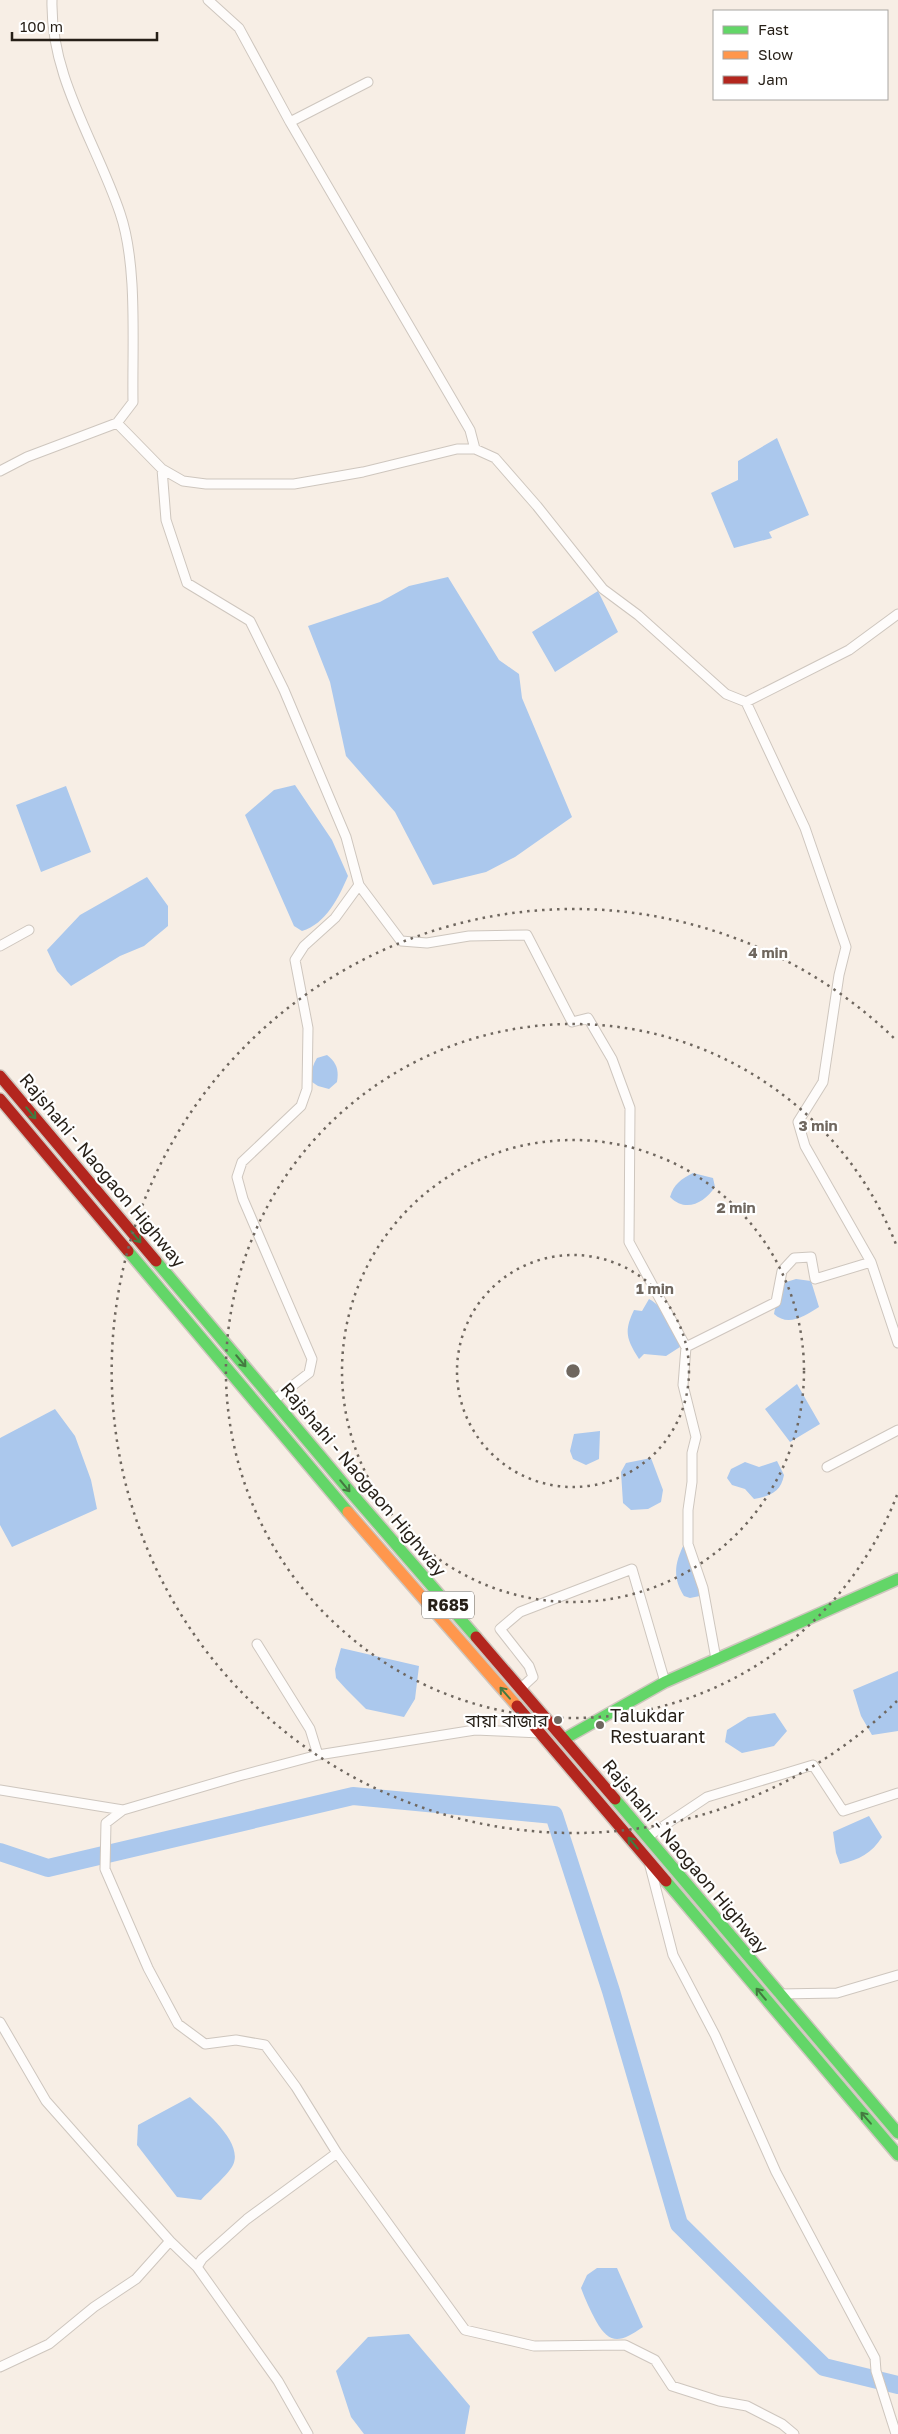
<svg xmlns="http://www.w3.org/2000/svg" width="898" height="2434" viewBox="0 0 898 2434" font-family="'Golos Text','Noto Sans Bengali',sans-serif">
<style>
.water{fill:#abc8ed}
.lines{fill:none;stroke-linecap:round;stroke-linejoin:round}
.river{stroke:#abc8ed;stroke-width:18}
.street-casing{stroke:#cec6be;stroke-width:11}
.fast-casing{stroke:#cec6be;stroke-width:14}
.slow-casing{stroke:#cec6be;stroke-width:14}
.jam-casing{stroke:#cec6be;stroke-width:14}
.street{stroke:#fefcfb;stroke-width:9}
.fast{stroke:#63d668;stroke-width:11}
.slow{stroke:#ff974d;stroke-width:11}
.jam{stroke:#b3261e;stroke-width:11}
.oneway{stroke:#447a40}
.ring{fill:none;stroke:#6f675f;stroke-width:2.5;stroke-dasharray:2.5 5}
.poi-dot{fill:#6f675f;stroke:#fff;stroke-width:2}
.labels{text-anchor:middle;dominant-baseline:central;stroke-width:4.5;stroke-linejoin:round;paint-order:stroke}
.shield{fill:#fff;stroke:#67625d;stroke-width:1}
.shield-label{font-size:16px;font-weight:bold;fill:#261f17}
.street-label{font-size:18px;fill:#261f17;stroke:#fff}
.poi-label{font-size:18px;fill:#261f17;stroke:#fff;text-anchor:start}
.centre{fill:#6f675f;stroke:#fff;stroke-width:2.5}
.ring-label{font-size:15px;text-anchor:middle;font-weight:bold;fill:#6f675f;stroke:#fff;stroke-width:4.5;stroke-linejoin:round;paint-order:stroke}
</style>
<rect width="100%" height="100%" fill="#f7eee5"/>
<path class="water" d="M777,438l32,77 -40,17 3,6 -38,10 -23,-55 27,-13v-19z
M448,577l51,83 20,14 3,24 50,119 -57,40 -29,15 -53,13 -38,-73 -49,-56 -16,-74 -22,-56 72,-24 29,-16z
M598,591l20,41 -63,40 -23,-40z
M295,785l37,55 16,36c-9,21 -22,48 -46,55l-8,-5 -49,-111 29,-25z
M66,786l25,66 -50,20 -25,-67z
M147,877l21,29v20l-24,20 -24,10 -49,30 -14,-15 -10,-21 33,-35z
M327,1055c10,8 12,15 10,27l-8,7 -11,-3 -6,-4c-1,-9 0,-16 5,-24z
M693,1173l20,5 2,9c-11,16 -29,26 -45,10 4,-13 11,-18 23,-24z
M796,1279l15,2 8,26c-14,9 -31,20 -45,7 1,-7 7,-21 9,-31z
M649,1299c17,9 25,31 31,48l-14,9 -22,-2 -5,5c-13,-20 -15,-28 -5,-49l8,1z
M797,1384l23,40 -30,18 -25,-33z
M55,1409l20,27 16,44 6,29 -85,38 -12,-22v-87z
M600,1431l-1,28 -13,6 -13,-6 -3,-8 4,-17z
M651,1458l12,32 -2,12 -13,7 -17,1 -8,-7 -2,-31 5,-9z
M777,1461l7,14c-3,17 -14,21 -30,24l-9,-10 -13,-4 -5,-7 4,-9 14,-7 14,5z
M684,1544l14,18 2,34 -10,2 -6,-2c-12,-19 -9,-33 0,-52z
M341,1648l78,18 -4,33 -11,18 -38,-8 -20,-20 -10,-11 -1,-9z
M898,1671v60l-26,4 -11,-19 -8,-26z
M775,1713l12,18 -13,15 -32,7 -17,-11 2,-12 21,-13z
M869,1816l13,21c-10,16 -23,23 -42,27l-4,-11 -3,-21z
M190,2097c14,14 54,45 43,68 -5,10 -24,26 -32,35l-24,-3 -40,-52 1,-20z
M597,2268h20l26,59c-22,15 -33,19 -47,-6 -6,-11 -11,-22 -15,-33l6,-13z
M409,2334l61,72 -5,28h-101l-13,-17 -15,-46 32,-34z"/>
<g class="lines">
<path class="river" d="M0,1852l48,16 305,-72 201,19 57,176 68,233 145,143 74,18"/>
<defs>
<path id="street" d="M208,0l31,28 51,94 180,308 5,19
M290,122l78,-40
M117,423l45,46 21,12 23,3h88l69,-12 94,-23h18l20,9 42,48 66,83 35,26 88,79 20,8 59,126 41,119 -7,28 -16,107 -25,40 7,24 66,116 27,81
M162,469l4,51 21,63 63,38 34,69 62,147 13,48 -24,33 -31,28 -9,14 13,68 -1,61 -6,17 -59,56 -5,15 6,22 69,160 -3,14 -35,27
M0,471l27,-14 90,-34 16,-21c-1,-56 5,-137 -13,-189 -24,-71 -70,-136 -68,-213
M746,702l103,-52 49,-36
M359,885l42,56 26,2 42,-7 58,-1 45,87 16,-4 24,41 18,49 -1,134 57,105 -3,38 13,52 -4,16v29l-4,28v34l15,44 13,71
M0,946l29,-16
M686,1347l90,-45 6,-31 12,-13 17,-1 4,22 56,-17
M827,1467l71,-37
M257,1644l53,85 8,26
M521,1688l12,-11 -4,-11 -29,-37 20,-17 112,-43 33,113
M0,1790l123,20 116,-34 79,-21 157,-25 65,3
M123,1810l-17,13 -1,46 43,99 30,56 27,20 31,-4 29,5 31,42 41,66 128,177 69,16 91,-1 30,15 17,26 47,15 28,5 35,18 12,10
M647,1837l60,-40 106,-32 30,46 55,-18
M650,1866l23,89 42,80 61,137 99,186 1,13 20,63
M779,1994l58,-1 61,-18
M0,2022l46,79 124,140 27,26 81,114 30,53
M197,2267l5,-8 45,-40 90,-66
M0,2367l49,-23 45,-37 42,-28 34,-38"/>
<path id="fast" d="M128,1251l220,261
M156,1261l198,235 122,141
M564,1739l101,-57 233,-103
M615,1799l283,334
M666,1881l232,274"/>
<path id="slow" d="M348,1512l169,194"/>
<path id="jam" d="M0,1076l156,185
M0,1099l128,152
M476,1637l139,162
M517,1706l149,175"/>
</defs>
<use href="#street" class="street-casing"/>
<use href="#fast" class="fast-casing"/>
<use href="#slow" class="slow-casing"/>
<use href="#jam" class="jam-casing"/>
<use href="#street" class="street"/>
<use href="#fast" class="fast"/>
<use href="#slow" class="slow"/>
<use href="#jam" class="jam"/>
</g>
<defs><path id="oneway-shaft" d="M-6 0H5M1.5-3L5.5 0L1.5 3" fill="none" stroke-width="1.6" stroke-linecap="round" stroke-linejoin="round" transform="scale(1.25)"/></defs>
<g class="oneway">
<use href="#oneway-shaft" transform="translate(31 1113) rotate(50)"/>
<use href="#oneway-shaft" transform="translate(136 1237) rotate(50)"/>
<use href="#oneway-shaft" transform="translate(241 1361) rotate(50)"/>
<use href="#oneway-shaft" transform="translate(345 1486) rotate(50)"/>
<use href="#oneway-shaft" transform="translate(505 1693) rotate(-131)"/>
<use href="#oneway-shaft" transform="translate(633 1843) rotate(-130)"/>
<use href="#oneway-shaft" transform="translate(761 1994) rotate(-130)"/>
<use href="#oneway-shaft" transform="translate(866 2118) rotate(-131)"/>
</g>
<g class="ring">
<circle cx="573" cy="1371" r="116"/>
<circle cx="573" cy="1371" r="231"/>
<path d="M897 1495A347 347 0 1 1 897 1247"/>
<path d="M897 1701A462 462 0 1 1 897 1041"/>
</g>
<g class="poi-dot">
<circle cx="558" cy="1720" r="5"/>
<circle cx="600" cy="1725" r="5"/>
</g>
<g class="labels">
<rect class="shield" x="422" y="1591.5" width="52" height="27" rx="4"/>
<g class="shield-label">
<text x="448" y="1605">R685</text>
</g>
<g class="street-label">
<text transform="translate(103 1170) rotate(50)">Rajshahi - Naogaon Highway</text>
<text transform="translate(364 1479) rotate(50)">Rajshahi - Naogaon Highway</text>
<text transform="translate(686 1856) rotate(50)">Rajshahi - Naogaon Highway</text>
</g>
<g class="poi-label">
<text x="610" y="1715">Talukdar<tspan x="610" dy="21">Restuarant</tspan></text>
<text x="548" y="1720" text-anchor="end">বায়া বাজার</text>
</g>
</g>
<circle cx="573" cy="1371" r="8" class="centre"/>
<g class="ring-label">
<text x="768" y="958">4 min</text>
<text x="818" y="1131">3 min</text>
<text x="736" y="1213">2 min</text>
<text x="655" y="1294">1 min</text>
</g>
<rect x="713" y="10" width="175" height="90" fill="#ffffff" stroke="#a8a5a2"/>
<rect x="723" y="26" width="25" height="8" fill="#63d668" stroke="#a8a5a2"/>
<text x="758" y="35" font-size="15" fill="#261f17">Fast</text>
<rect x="723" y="51" width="25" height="8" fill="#ff974d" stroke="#a8a5a2"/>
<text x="758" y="60" font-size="15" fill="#261f17">Slow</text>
<rect x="723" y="76" width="25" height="8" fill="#b3261e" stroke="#a8a5a2"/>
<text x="758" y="85" font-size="15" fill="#261f17">Jam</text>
<path d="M12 32v8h145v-8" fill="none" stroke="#261f17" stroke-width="2.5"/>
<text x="20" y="32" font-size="15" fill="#261f17" stroke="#ffffff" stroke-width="4" paint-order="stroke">100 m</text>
</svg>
